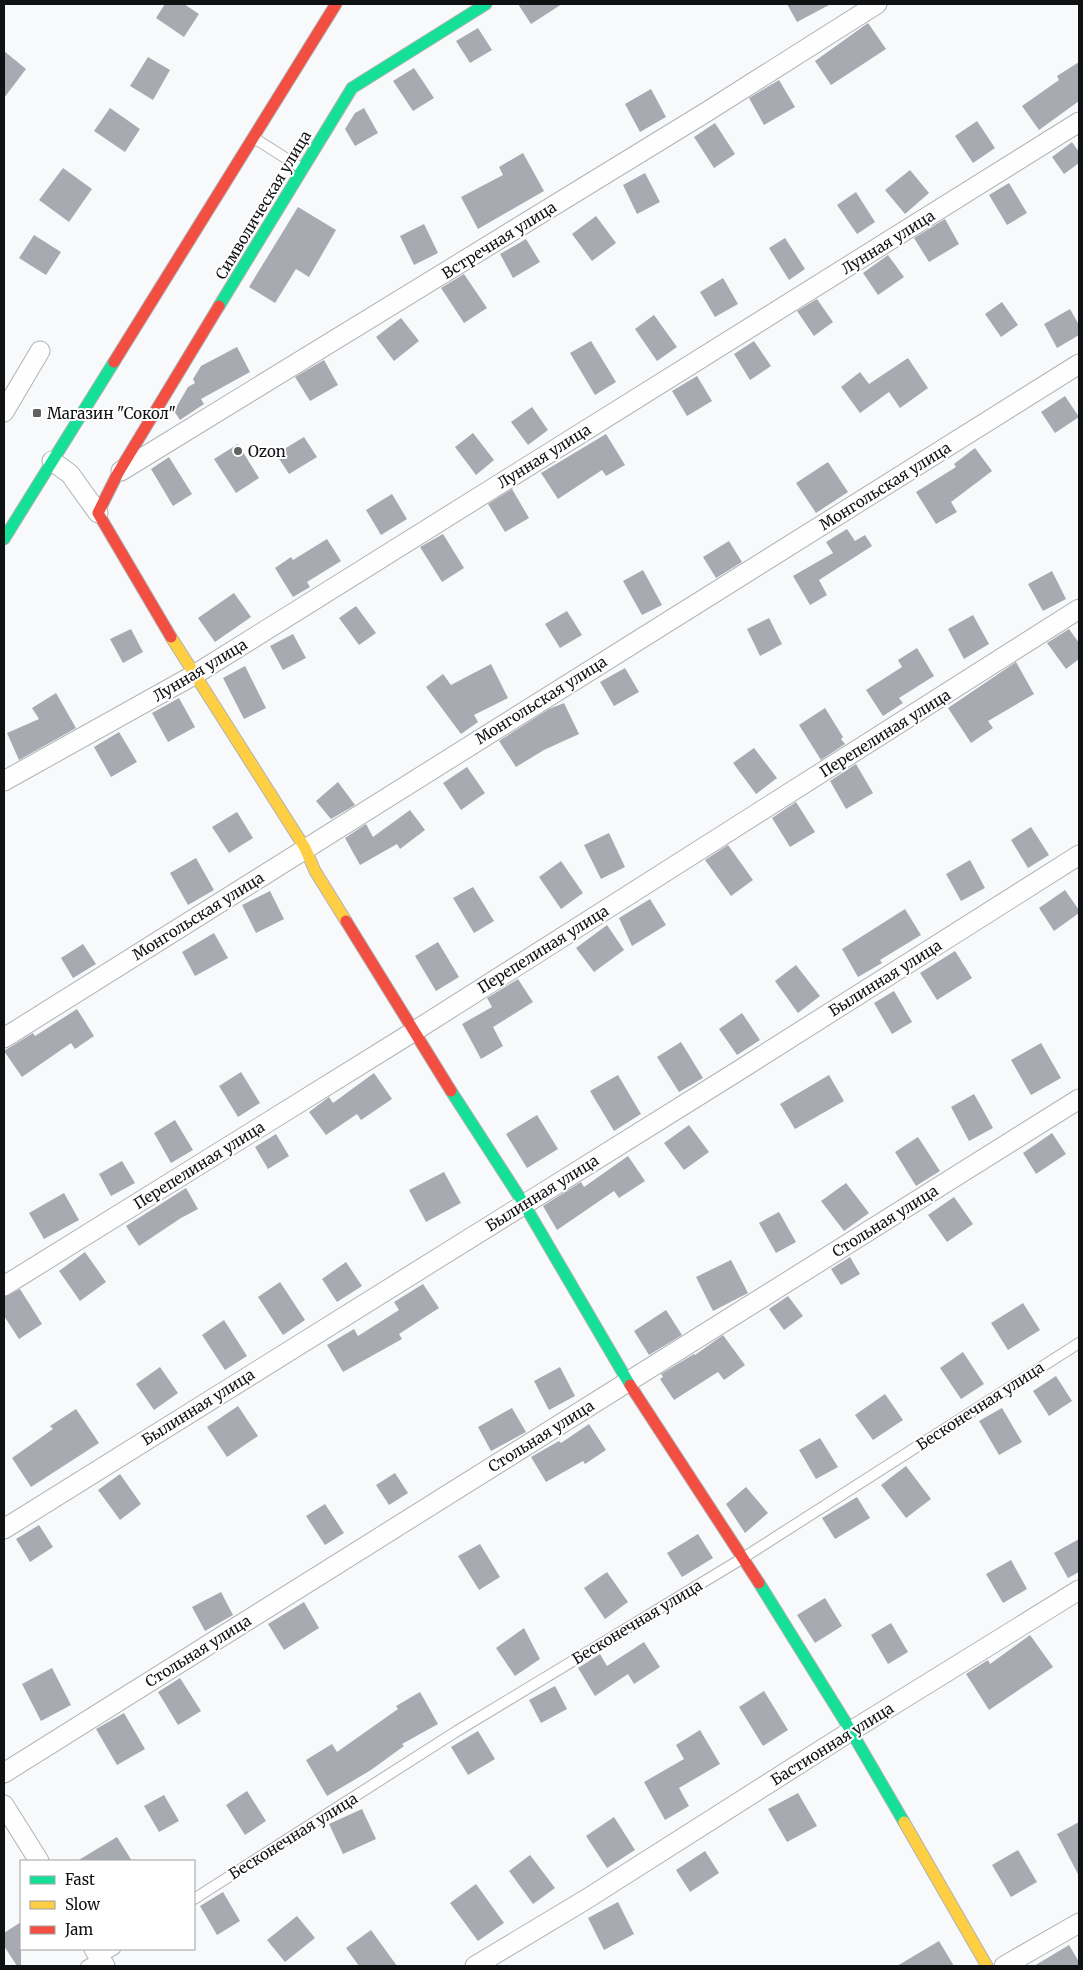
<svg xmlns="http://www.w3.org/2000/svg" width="1083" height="1970" viewBox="0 0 1083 1970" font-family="Merriweather,serif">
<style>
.building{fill:#a8aab2}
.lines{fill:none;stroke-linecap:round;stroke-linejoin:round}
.lane-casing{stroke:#b0b2b4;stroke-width:12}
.street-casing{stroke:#b0b2b4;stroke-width:21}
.fast-casing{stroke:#b0b2b4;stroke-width:13}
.slow-casing{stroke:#b0b2b4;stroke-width:13}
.jam-casing{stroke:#b0b2b4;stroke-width:13}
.lane{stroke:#fefefe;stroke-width:10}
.street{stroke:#fefefe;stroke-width:19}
.fast{stroke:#16e098;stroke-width:11}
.slow{stroke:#ffcf43;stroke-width:11}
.jam{stroke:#f24e42;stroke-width:11}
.poi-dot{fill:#616264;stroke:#fff;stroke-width:2}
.labels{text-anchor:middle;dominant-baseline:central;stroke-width:4;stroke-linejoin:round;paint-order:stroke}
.street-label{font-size:15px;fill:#101113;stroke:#fff}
.poi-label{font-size:15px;fill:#101113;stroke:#fff;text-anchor:start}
</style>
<rect width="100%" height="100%" fill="#f7f9fb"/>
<path class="building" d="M165,4h19l15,10 -15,23 -28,-19z
M518,4h44l-31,20z
M787,4h44l-34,18z
M868,23l18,26 -55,36 -16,-24z
M478,28l14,22 -22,13 -14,-22z
M4,51l22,18 -22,29z
M148,57l22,13 -17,30 -23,-14z
M1079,62v39l-40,29 -17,-24 37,-26 -2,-4z
M414,68l20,30 -21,13 -20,-30z
M779,80l16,27 -31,18 -15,-27z
M651,89l15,28 -26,15 -15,-28z
M110,108l30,21 -15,23 -31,-21z
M364,108l14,25 -23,13 -10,-17 10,-16z
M977,121l18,27 -22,15 -18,-27z
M715,123l20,31 -21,14 -20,-31z
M1072,142l7,10v11l-15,11 -12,-17z
M523,153l21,38 -66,38 -17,-32 42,-22 -4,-8z
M63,168l29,21 -23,33 -30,-22z
M910,170l19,23 -24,21 -20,-24z
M645,173l15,29 -23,12 -14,-29z
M1009,183l18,30 -20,12 -18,-30z
M856,192l19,30 -18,12 -20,-29z
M298,207l38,23 -27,47 -13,-8 -21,34 -26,-16z
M596,216l20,27 -24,18 -20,-27z
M945,219l14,25 -30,18 -15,-24z
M424,224l14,29 -24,12 -14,-29z
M34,235l27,17 -15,23 -27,-17z
M785,238l20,31 -16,11 -20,-32z
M526,239l14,23 -27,16 -13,-24z
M888,255l16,22 -26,18 -15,-22z
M464,274l23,34 -23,15 -23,-35z
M723,278l15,26 -23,13 -15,-25z
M817,299l16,23 -19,14 -17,-25z
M1002,302l16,23 -17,12 -16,-23z
M1070,309l9,16v10l-22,13 -13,-24z
M654,315l23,32 -20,14 -22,-32z
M401,318l18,23 -25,20 -18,-24z
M591,341l25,41 -21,13 -25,-42z
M754,341l17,25 -21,14 -16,-26z
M237,347l13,25 -49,27 3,5 -24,16 -6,-9 14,-24 7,-4 -2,-4 8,-13z
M908,358l20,30 -28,20 -11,-16 -29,21 -19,-26 19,-15 9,12z
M324,360l14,25 -28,16 -15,-24z
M697,376l15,25 -25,15 -15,-25z
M1065,396l14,21 -24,16 -14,-21z
M532,407l16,23 -20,15 -17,-23z
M473,433l21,27 -18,15 -21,-28z
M606,434l19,31 -19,11 -4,-6 -44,29 -17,-26z
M304,437l13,20 -28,17 -13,-20z
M238,444l21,34 -23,15 -22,-34z
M975,448l17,23 -41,31 6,10 -21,12 -20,-32 40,-25 -2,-3z
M169,457l23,37 -19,12 -22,-37z
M828,462l20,30 -32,21 -20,-30z
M512,489l17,29 -24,14 -17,-28z
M392,494l15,25 -26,16 -15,-25z
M847,529l8,12 10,-6 7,11 -53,34 8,15 -17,10 -17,-29 40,-23 -7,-11z
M443,534l21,34 -22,14 -22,-35z
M327,539l14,22 -34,21 3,5 -17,10 -18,-29 16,-11 2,3z
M729,541l13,21 -26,16 -13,-21z
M643,570l19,35 -20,10 -19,-34z
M1052,571l14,28 -23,12 -15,-27z
M234,593l17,24 -36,25 -17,-24z
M356,606l20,27 -17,12 -20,-27z
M567,611l15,24 -22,13 -15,-24z
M973,615l16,29 -25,15 -16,-30z
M769,618l13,26 -22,12 -13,-27z
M131,629l12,23 -20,11 -13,-24z
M1069,629l10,14v16l-13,10 -19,-26z
M293,634l13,24 -23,12 -13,-24z
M917,648l17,28 -35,22 4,5 -20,13 -17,-26 36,-23 -4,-7z
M1016,662l18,32 -46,27 5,7 -22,15 -23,-35z
M491,664l17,34 -34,17 4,7 -17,12 -35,-47 17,-13 8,11z
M245,666l21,42 -22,11 -21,-41z
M625,668l14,24 -25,14 -14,-24z
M56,693l20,35 -57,32 -12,-27 32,-14 -7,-11z
M179,698l16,29 -27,15 -16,-29z
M564,703l15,31 -35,16 -28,17 -17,-26 50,-32z
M825,708l18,29 -2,2 4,5 -24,16 -22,-35z
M119,732l18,30 -26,15 -17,-30z
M754,748l23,30 -21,16 -23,-31z
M856,764l17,29 -27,16 -16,-28z
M467,767l18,26 -24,17 -18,-27z
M338,782l17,23 -24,14 -15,-18z
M796,802l19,30 -25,15 -18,-29z
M410,810l15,20 -25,19 -3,-5 -37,21 -15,-27 21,-14 7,13z
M237,812l16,26 -24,15 -17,-26z
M1031,827l18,28 -21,13 -17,-28z
M609,833l16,34 -24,12 -17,-34z
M728,845l25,35 -22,16 -26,-36z
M196,858l18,32 -26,15 -18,-32z
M970,860l15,28 -24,13 -15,-27z
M561,861l22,32 -22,16 -22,-32z
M473,887l21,34 -20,12 -21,-35z
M1065,890l14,20v3l-25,18 -15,-23z
M270,891l14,28 -28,14 -14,-28z
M650,899l16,26 -34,21 -13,-28z
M905,909l16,26 -41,25 2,3 -24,14 -16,-28z
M607,925l17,25 -30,22 -18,-24z
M214,933l14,25 -33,18 -13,-24z
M438,942l21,35 -23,14 -21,-35z
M83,944l13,20 -23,14 -12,-20z
M955,951l17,27 -35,22 -17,-27z
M796,965l24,31 -22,17 -23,-32z
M518,979l15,23 -40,25 10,19 -22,13 -19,-35 30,-17 -5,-9z
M894,991l18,31 -20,12 -18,-31z
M77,1009l17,27 -19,13 -4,-6 -49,34 -18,-26 29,-18 2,3z
M742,1013l18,27 -23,15 -18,-26z
M681,1042l22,36 -24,14 -22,-35z
M1041,1043l20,35 -30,17 -20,-35z
M241,1072l19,31 -22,14 -19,-31z
M374,1073l18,26 -31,21 -4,-6 -31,21 -17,-23 20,-15 4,6z
M618,1075l23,39 -27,17 -24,-40z
M829,1075l15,26 -49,28 -15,-25z
M974,1094l19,34 -24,13 -18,-34z
M537,1115l21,34 -31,19 -21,-34z
M175,1120l18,30 -22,13 -17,-30z
M689,1125l20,27 -25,18 -20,-27z
M1052,1133l14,21 -30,20 -13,-21z
M276,1134l13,22 -21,13 -13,-22z
M918,1137l22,34 -24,15 -21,-34z
M628,1156l17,25 -26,17 -5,-7 -57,39 -14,-24 38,-24 3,5z
M122,1161l13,22 -24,13 -12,-22z
M444,1172l17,31 -35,19 -17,-32z
M846,1183l23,30 -25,18 -23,-30z
M186,1188l12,21 -17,9 -42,28 -13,-20z
M64,1193l15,27 -35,19 -15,-26z
M954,1197l19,27 -26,18 -19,-27z
M779,1212l17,30 -20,11 -17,-30z
M85,1252l21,30 -26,19 -21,-30z
M850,1257l10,17 -19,11 -10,-16z
M731,1260l17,33 -35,18 -17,-34z
M346,1262l16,24 -25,16 -15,-23z
M280,1282l25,38 -22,15 -25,-38z
M423,1284l16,24 -40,26 3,5 -59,33 -16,-27 27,-16 4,7 41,-26 -5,-8z
M20,1289l22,35 -23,15 -15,-23v-19z
M788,1296l15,20 -19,14 -15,-21z
M1023,1303l17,27 -32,20 -17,-27z
M666,1310l16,25 -33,20 -15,-24z
M224,1320l23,36 -22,14 -23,-35z
M723,1335l22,30 -21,15 -6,-8 -44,28 -14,-21 3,-2 -2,-3 33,-20 1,1z
M963,1352l21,32 -23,15 -21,-31z
M160,1367l18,26 -24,17 -18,-26z
M560,1367l15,29 -26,14 -15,-29z
M1056,1376l16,25 -23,15 -16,-25z
M885,1394l18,26 -30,20 -18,-25z
M238,1406l20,30 -31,21 -20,-30z
M512,1408l14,24 -35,19 -13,-24z
M1002,1408l20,34 -23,13 -20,-34z
M76,1409l23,34 -68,44 -19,-29 41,-29 -3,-3z
M589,1424l17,26 -21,14 -2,-3 -37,21 -15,-25 28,-16 2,2z
M820,1438l18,29 -22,12 -17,-29z
M906,1466l25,33 -25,19 -25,-33z
M395,1473l13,20 -19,12 -13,-20z
M120,1474l21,30 -21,16 -22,-30z
M746,1487l22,26 -23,20 -19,-29z
M857,1497l13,21 -35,21 -13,-21z
M325,1504l19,29 -19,12 -19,-29z
M39,1525l14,22 -23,15 -14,-23z
M698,1534l15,24 -31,19 -15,-24z
M1079,1539v33l-11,6 -14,-25z
M480,1544l20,33 -21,13 -21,-34z
M1011,1560l16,29 -24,14 -17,-29z
M607,1572l21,30 -23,17 -21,-31z
M221,1592l12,23 -28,16 -13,-24z
M825,1598l17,28 -27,17 -18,-28z
M304,1602l15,26 -35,22 -16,-26z
M891,1623l17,29 -20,12 -17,-29z
M524,1628l16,31 -25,17 -19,-28z
M1030,1635l23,32 -64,43 -23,-36 22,-14 2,4z
M644,1642l16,25 -26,17 -6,-10 -33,22 -17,-28 22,-14 7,12z
M52,1668l19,37 -30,16 -19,-37z
M180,1678l21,33 -23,14 -20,-33z
M555,1686l12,23 -26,14 -12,-23z
M764,1691l24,39 -25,16 -24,-39z
M420,1692l18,32 -36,20 2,2 -33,24 -44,26 -21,-36 26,-16 5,8 61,-43 -2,-3z
M124,1713l21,36 -28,16 -21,-36z
M700,1730l20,34 -41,24 10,18 -24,14 -21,-38 40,-23 -8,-14z
M478,1731l17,28 -27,16 -17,-28z
M247,1791l19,30 -21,14 -19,-30z
M798,1793l19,33 -30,16 -19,-33z
M164,1795l15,26 -20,11 -15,-26z
M362,1809l14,30 -33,15 -14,-30z
M614,1817l21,33 -28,18 -21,-32z
M1079,1822v54l-22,-42z
M117,1837l15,24h-55z
M1018,1850l19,32 -26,15 -19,-32z
M705,1851l14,22 -29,19 -14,-22z
M530,1855l25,33 -22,16 -24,-33z
M476,1884l28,39 -26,18 -28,-38z
M223,1892l17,29 -23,14 -17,-29z
M618,1902l16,32 -30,16 -16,-32z
M297,1916l18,22 -30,24 -18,-22z
M21,1922v44h-4l-13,-20v-13z
M371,1930l26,36h-38l-13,-18z
M939,1941l15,25h-57z
M1069,1945l10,17v4h-45z"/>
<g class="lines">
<defs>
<path id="lane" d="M254,138l49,31
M194,1899l263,-168 286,-173 336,-215
M86,1966l29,-17"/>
<path id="street" d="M4,412l36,-61
M52,461l18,13 28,39
M121,471l587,-360 169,-107
M4,781l190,-106 885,-553
M4,1038l1075,-674
M4,1286l409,-254 666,-423
M4,1529l734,-458 341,-216
M4,1773l1075,-674
M4,1805l35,56
M94,1949l11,17
M475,1966l110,-66 266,-169 228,-141
M1004,1966l75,-43"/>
<path id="fast" d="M219,306l133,-218 134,-84
M4,539l110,-177
M451,1091l73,113 106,181
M759,1583l92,148 53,91"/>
<path id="slow" d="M171,637l134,211 10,23 31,50
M904,1822l83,144"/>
<path id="jam" d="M114,362l222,-358
M171,637l-73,-124 20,-40 101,-167
M346,921l105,170
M630,1385l129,198"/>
</defs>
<use href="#lane" class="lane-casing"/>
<use href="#street" class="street-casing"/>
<use href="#fast" class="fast-casing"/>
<use href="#slow" class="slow-casing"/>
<use href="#jam" class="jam-casing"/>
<use href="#lane" class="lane"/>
<use href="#street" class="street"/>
<use href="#fast" class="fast"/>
<use href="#slow" class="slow"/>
<use href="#jam" class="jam"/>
</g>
<g class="poi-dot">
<rect x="32" y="408" width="10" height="10" rx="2.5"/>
<circle cx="238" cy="451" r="5"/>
</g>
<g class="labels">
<g class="street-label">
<text transform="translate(263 205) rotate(-59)">Символическая улица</text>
<text transform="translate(499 240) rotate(-32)">Встречная улица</text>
<text transform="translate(888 242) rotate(-32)">Лунная улица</text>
<text transform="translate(544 456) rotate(-32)">Лунная улица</text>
<text transform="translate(885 486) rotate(-32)">Монгольская улица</text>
<text transform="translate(200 670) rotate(-31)">Лунная улица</text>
<text transform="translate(541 700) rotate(-32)">Монгольская улица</text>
<text transform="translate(885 733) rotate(-32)">Перепелиная улица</text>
<text transform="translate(198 916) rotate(-32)">Монгольская улица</text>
<text transform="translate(543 949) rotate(-32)">Перепелиная улица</text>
<text transform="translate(885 978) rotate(-32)">Былинная улица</text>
<text transform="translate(199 1165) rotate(-32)">Перепелиная улица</text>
<text transform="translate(542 1193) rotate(-32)">Былинная улица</text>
<text transform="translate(885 1221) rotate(-32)">Стольная улица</text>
<text transform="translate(980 1406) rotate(-33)">Бесконечная улица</text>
<text transform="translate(198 1407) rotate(-32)">Былинная улица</text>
<text transform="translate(541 1436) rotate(-32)">Стольная улица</text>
<text transform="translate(637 1622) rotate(-31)">Бесконечная улица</text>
<text transform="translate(198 1651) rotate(-32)">Стольная улица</text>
<text transform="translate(832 1744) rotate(-32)">Бастионная улица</text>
<text transform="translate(293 1836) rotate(-32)">Бесконечная улица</text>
</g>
<g class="poi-label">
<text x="47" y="413">Магазин "Сокол"</text>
<text x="248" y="451">Ozon</text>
</g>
</g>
<rect width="1083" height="1970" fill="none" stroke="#101113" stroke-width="10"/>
<rect x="20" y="1860" width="175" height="90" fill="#ffffff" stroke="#9fa0a1"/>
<rect x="30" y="1876" width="25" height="8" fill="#16e098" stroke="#9fa0a1"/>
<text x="65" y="1885" font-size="15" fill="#101113">Fast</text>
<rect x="30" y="1901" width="25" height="8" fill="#ffcf43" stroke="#9fa0a1"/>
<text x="65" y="1910" font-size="15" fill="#101113">Slow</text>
<rect x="30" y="1926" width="25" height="8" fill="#f24e42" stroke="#9fa0a1"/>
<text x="65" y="1935" font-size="15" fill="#101113">Jam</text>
</svg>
